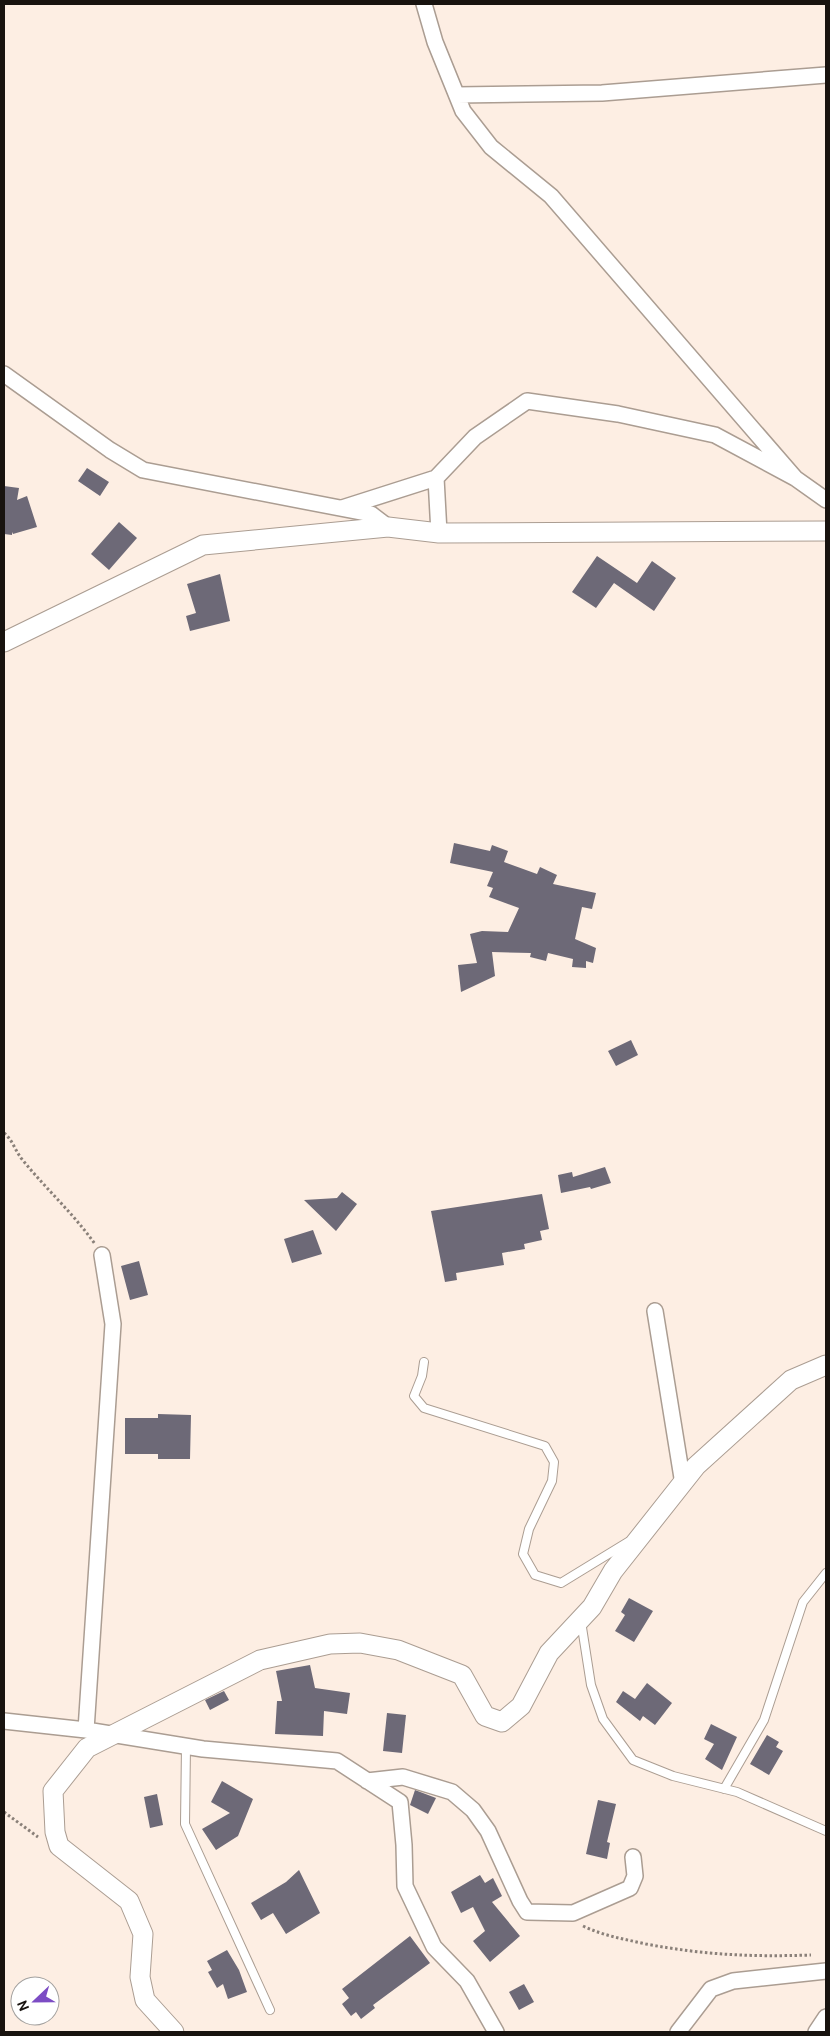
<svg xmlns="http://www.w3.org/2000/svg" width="830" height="2036" viewBox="0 0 830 2036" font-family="Cabin,sans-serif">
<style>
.building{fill:#6d6977}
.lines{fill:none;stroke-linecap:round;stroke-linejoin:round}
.service-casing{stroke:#ab9d92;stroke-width:10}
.minor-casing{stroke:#ab9d92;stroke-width:18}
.tertiary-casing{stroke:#ab9d92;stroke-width:21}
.path{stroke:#8a8079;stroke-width:3;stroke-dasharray:2.5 2.5;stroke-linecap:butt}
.service{stroke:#fff;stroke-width:8}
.minor{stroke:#fff;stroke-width:15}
.tertiary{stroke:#fff;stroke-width:19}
</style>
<rect width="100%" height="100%" fill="#fdeee3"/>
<path class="building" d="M87,468l22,14 -9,14 -22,-15z
M4,486l15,2 -2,12 10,-4 10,31 -24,7 -1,-2v3l-8,-1z
M119,522l18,16 -28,32 -18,-16z
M597,556l40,27 15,-22 24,17 -22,33 -40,-28 -18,25 -24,-16z
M220,574l10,47 -40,10 -4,-15 10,-3 -9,-29z
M454,843l36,8 2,-6 16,6 -4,11 33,12 3,-7 17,8 -4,9 43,9 -4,16 -10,-2 -7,32 21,9 -3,15 -7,-2v7l-14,-1 1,-8 -25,-6 -2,8 -16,-4 1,-4 -39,-1 3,24 -34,16 -3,-27 19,-2 -7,-29 12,-3 26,1 11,-24 -30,-11 4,-9 -6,-2 6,-14 -43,-9z
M631,1040l7,15 -22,11 -8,-15z
M605,1167l6,16 -20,6 -1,-2 -29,6 -3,-18 14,-3 1,5z
M342,1192l15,12 -21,27 -32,-31 33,-2z
M542,1194l7,35 -9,2 2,9 -18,4 1,5 -23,4 2,12 -48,8 1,7 -12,2 -14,-71z
M313,1230l9,24 -30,9 -8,-24z
M139,1261l9,34 -18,5 -9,-34z
M158,1414l33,1 -1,44h-32v-5h-33v-36h33z
M629,1598l24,13 -19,31 -19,-11 10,-16 -4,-3z
M310,1665l5,23 35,5 -3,21 -23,-3 -1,25 -48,-2 2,-33h5l-6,-30z
M647,1683l25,20 -17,22 -12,-9 -3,5 -24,-19 7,-11 12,8z
M224,1691l5,9 -19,10 -5,-10z
M387,1713l19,2 -4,38 -19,-2z
M711,1724l26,13 -15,33 -17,-11 9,-15 -10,-5z
M767,1735l12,7 -3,5 7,4 -14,24 -19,-11z
M222,1781l31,18 -15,37 -22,14 -14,-21 28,-16 -19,-11z
M415,1790l21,8 -8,16 -18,-9z
M157,1794l6,31 -13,3 -6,-31z
M598,1800l18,4 -9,38 3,1 -3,16 -21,-5z
M299,1870l21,43 -34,21 -13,-21 -12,7 -10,-17 35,-21z
M480,1875l5,8 8,-5 9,18 -10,6 28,34 -30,26 -17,-21 12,-10 -12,-24 -12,6 -10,-21z
M410,1936l20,27 -57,42 2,3 -14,11 -5,-7 -5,4 -9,-12 7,-6 -7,-9z
M227,1950l12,20 8,22 -19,7 -5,-15 -6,4 -9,-16 4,-2 -5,-9z
M524,1984l10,18 -15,8 -10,-18z"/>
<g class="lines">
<defs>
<path id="service" d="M424,1362l-2,14 -8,20 10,12 121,38 9,16 -2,19 -23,48 -6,25 12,21 26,8 67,-41
M581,1621l10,64 12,34 30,41 40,16 64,16 89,39
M186,1746l-1,78 85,186
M724,1789l40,-69 39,-118 23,-29"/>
<path id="minor" d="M424,4l11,38 28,69 28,36 60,49 244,282
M457,95l145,-2 224,-18
M4,374l106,76 33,20 228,44 17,13
M436,478l3,55
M342,508l94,-30 39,-41 52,-36 91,13 97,21 80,43 31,22
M655,1311l28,173
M4,1721l82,9 117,19 134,12 63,41 4,43 1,41 29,61 33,34 29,51
M86,1730l27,-406 -11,-69
M367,1781l36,-4 49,15 21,18 15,21 32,70 7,11 46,1 57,-25 5,-12 -2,-19
M678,2032l33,-43 22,-8 93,-10
M816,2032l10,-15"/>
<path id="tertiary" d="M4,642l199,-97 185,-18 51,6 387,-2
M174,2032l-29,-32 -5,-23 3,-43 -14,-33 -70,-55 -4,-14 -2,-41 34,-43 173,-88 70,-16 30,-1 38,7 64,25 23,41 17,6 19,-16 28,-53 43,-46 21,-36 83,-105 95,-86 35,-15"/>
</defs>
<use href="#service" class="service-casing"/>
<use href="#minor" class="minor-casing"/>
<use href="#tertiary" class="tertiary-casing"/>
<path class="path" d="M4,1133c8,6 11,17 17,25 24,30 52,55 74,86
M4,1812l34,25
M583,1926c21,10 41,13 63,18 59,11 105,13 165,11"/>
<use href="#service" class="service"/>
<use href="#minor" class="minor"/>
<use href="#tertiary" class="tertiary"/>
</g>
<rect width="830" height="2036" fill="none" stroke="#18130f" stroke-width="10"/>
<g transform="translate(35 2001) rotate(248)"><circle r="24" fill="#ffffff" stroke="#a3a19f"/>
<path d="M0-4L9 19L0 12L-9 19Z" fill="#7c4cc4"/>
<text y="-8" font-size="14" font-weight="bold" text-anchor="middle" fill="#18130f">N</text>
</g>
</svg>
